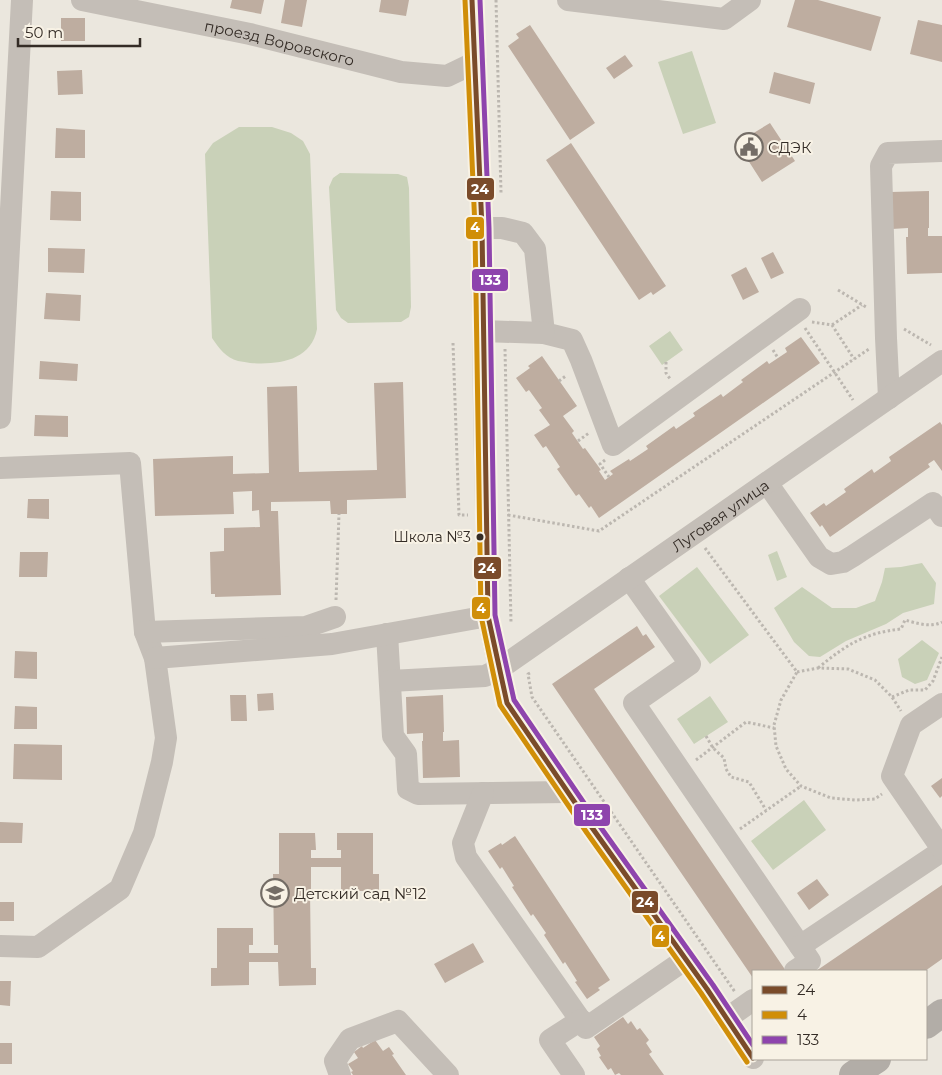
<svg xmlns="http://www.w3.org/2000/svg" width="942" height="1075" viewBox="0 0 942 1075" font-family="Montserrat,sans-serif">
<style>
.green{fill:#c9d1b8}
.building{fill:#beada0}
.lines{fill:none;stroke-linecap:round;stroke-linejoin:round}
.path{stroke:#bcb7b0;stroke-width:3;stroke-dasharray:2.5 2.5;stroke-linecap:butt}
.minor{stroke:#c4beb7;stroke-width:22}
.major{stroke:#b2ada7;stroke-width:28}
.bus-1-casing{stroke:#f8f2e5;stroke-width:9}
.bus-2-casing{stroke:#f8f2e5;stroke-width:9}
.bus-3-casing{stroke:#f8f2e5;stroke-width:9}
.bus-1{stroke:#7a4b2a;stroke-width:5}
.bus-2{stroke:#d08e08;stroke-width:5}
.bus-3{stroke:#8e44ad;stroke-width:5}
.bus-dot{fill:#342c26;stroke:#f8f2e5;stroke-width:2}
.labels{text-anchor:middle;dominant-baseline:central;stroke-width:4;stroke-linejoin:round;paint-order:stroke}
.bus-label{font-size:14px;fill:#342c26;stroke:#f8f2e5;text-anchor:end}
.street-label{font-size:15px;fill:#342c26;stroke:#f8f2e5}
.poi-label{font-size:15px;fill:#342c26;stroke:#f8f2e5;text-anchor:start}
.line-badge{stroke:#f8f2e5;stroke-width:2}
.badge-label{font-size:14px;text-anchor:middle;font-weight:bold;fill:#fff}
</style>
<rect width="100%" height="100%" fill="#ebe7de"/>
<path class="green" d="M692,51l24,72 -33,11 -25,-72z
M239,127h33l19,6 12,8 7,13 7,175c-6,32 -39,36 -67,34 -3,-1 -8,-1 -12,-2 -12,-3 -19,-13 -26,-23l-7,-184 8,-11z
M340,173l58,1 9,3 2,11 2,119 -2,10 -8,5 -53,1 -7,-5 -5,-8 -7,-123 4,-9z
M670,331l13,19 -21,15 -13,-19z
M777,551l10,26 -10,4 -9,-26z
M922,563l14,20 -2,21 -31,9 -17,11 -40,17 -26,16 -11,-1 -15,-14 -20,-34 28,-21 30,21h24l19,-7 7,-19 3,-14 16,-1z
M697,567l52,68 -39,29 -51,-68z
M922,640l17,13 -12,27 -12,4 -13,-7 -4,-18z
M710,696l18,26 -34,22 -17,-25z
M804,800l22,30 -53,40 -22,-29z"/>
<path class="building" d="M232,0h32l-3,14 -31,-6z
M285,0h22l-5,27 -21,-4z
M381,0h28l-3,16 -27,-4z
M795,0h23l63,17 -10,34 -84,-24z
M61,18h24v23h-24z
M918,20l24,5v37l-32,-8z
M530,25l65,98 -25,17 -62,-94 11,-8 -3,-4z
M625,55l8,11 -19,13 -8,-11z
M82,70l1,24 -25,1 -1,-24z
M774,72l41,11 -5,21 -41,-11z
M770,123l25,38 -33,21 -25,-39z
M56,128l29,2v28h-30z
M571,143l95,143 -13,9 -2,-3 -12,8 -93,-140z
M51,191l30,1v29l-31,-1z
M929,191v37h-1v8h14v37l-35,1 -1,-37h2v-9l-16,1 -1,-37z
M48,248l37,1 -1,24 -36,-1z
M773,252l11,21 -13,6 -10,-21z
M746,267l13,25 -16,8 -12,-25z
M46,293l35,2 -1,26 -36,-2z
M801,337l19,26 -221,155 -8,-12 -2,2 -10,-14 -3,2 -19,-27 3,-2 -14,-21 -3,2 -9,-13 16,-10 -11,-15 3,-2 -13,-18 -3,2 -10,-14 14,-10 -2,-2 14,-10 35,50 -14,10 11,15 -2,2 11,16 2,-1 16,22 -2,1 6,9 8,-6 -3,-3 19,-12 1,2 18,-12 -2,-3 28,-20 2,3 19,-13 -2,-3 28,-19 2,3 20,-15 -2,-2 26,-19 2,3 18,-12 -2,-4z
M40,361l38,3 -1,17 -38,-2z
M403,382l3,116 -59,2v14h-16l-1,-13 -59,1v9h7l3,84 -66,2v-3h-4l-1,-42 14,-1v-23l36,-1 -1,-17 -7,1v-20l-19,1 1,22 -79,2 -2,-57 80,-3v18l36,-1 -2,-86 30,-1 2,86 78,-2 -3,-87z
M35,415l33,1v21l-34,-1z
M940,422l2,3v46l-8,-11 -6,4 2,3 -100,70 -8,-12 -2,2 -10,-14 14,-10 2,3 20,-14 -2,-3 28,-20 2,4 17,-12 -2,-4z
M28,499h21v20l-22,-1z
M20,552h28l-1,25h-28z
M637,626l6,10 3,-2 9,13 -61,42 192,282h-33v7l-201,-294z
M15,651l22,1v27l-23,-1z
M273,693l1,17 -16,1 -1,-17z
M230,695h16l1,26h-16z
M443,695l1,37h-1v9l16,-1 1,37 -37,1 -1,-37h1v-8l-16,1 -1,-37z
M15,706l22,1v22h-23z
M14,744l48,1v35l-49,-1z
M942,778v18l-2,2 -9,-12z
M0,822l23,1 -1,20h-22z
M279,833h36l1,17h-5v8h30v-8h-4v-17h36v41h6v17h-38v-24h-30v24h-1l1,77h5v17l-37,1 -1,-24h-29v23l-38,1v-18h6v-40h36v17h-4v8h29v-8h-4l-1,-71h6z
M515,836l95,144 -12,8 2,2 -13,9 -12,-17 2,-1 -12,-19 -2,2 -19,-29 2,-2 -13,-19 -2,2 -19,-29 2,-1 -12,-19 -2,2 -12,-18 13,-8 1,2z
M817,879l12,16 -20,15 -12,-17z
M942,885v74l-17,12h-109z
M0,902h14v19h-14z
M473,943l11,19 -39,21 -11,-19z
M0,981h11l-1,25 -10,-1z
M623,1017l5,7 3,-3 6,9 3,-2 9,12 -3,3 6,9 -3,2 15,21h-43l-2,-2 -4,2 -4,-7 -3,2 -9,-13 2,-1 -4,-7 3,-3 -6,-9z
M375,1040l8,11 6,-4 5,7 -2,1 14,20h-53l-2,-3 2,-1 -5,-7 10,-6 -4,-6 8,-6 1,2z
M0,1043h12v21h-12z"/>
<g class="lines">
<path class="path" d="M496,0l5,193
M838,290l28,17
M812,322l20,3 22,34
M832,325l30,-20
M805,328l48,72
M904,329l27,16
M453,343l6,172h9
M505,349l6,274
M773,350l5,8
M666,362v11l5,7
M559,381l8,-6
M578,441l11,-8
M605,460l-5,4 9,13
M508,515l91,16 270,-182
M705,548l92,124 -16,28 -7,25 2,21 10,23 15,17 30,12 24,2 20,-1 7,-5
M336,600l3,-86
M818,668c28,-23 46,-35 83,-39l4,-9c11,3 26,8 37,2
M797,672l21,-4 30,1 27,11 17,17 9,14
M530,673l-2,1 4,23 203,295
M892,697l17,-7h16l8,-9 9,-24
M706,736l7,12 11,10 2,11 5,8 18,5 17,28
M696,760l50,-38 28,6
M740,829l61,-43"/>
<g class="minor">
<path id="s1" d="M82,0l168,34 151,38 46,4 29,-14"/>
<path d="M472,0l10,228 2,178 4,210 11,53 8,34 86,126 114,160 46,69"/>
<path d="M568,0l156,19 26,-19"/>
<path d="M482,228h20l21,5 12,16 9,84 28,7 9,20 32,85 187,-136"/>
<path d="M483,331l61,2"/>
<path d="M889,398l-3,-60 -5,-172 7,-13 54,-2"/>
<path d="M0,418l22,-418"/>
<path d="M0,468l130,-5 15,169 10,26 11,80 -4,24 -18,71 -24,56 -82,58 -38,-1"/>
<path d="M767,483l52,74 12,7 12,-2 10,-6 80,-53 9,13"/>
<path d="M629,578l61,86 -56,39 166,243 142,-95"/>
<path d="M145,632l161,-5 29,-10"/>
<path d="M387,634l6,102 13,18 2,35 10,5 150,-2"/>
<path d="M155,658l177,-14 156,-28"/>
<path id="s2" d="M390,681l95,-5 14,-7 443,-308"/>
<path d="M942,704l-31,21 -19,51 50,73"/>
<path d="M483,793l-20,50 3,14 120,171 100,-69"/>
<path d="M795,971l15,-10 -10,-15"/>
<path d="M726,1019l27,-19"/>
<path d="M340,1075l-5,-14 15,-22 48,-18 50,54"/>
<path d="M574,1075l-24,-35 31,-20"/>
</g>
<path class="major" d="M926,1025l16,-12
M853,1075l24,-16"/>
<defs>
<path id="bus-1" d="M472,0l10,228 6,388 19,87 86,126 114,160 46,69"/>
<path id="bus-2" d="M465,0l10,228 6,388 19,89 87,128 114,160 46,69"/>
<path id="bus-3" d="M480,0l9,228 6,387 19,85 85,125 114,160 40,60"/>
</defs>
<use href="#bus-1" class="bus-1-casing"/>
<use href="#bus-2" class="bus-2-casing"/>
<use href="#bus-3" class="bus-3-casing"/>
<use href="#bus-1" class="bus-1"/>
<use href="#bus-2" class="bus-2"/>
<use href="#bus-3" class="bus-3"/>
</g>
<defs>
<symbol id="civic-ring" viewBox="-11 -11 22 22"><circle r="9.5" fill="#f8f2e5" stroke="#746d66" stroke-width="1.5"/><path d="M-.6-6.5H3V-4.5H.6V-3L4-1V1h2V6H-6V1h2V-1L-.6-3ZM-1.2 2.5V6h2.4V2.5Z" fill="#746d66"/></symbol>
<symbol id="school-ring" viewBox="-11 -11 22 22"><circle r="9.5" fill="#f8f2e5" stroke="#746d66" stroke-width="1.5"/><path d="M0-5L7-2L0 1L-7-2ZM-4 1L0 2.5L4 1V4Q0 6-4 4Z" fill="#746d66"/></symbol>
</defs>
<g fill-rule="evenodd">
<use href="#civic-ring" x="733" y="131" width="32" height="32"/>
<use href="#school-ring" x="259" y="877" width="32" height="32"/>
</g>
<circle class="bus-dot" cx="480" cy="537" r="4.5"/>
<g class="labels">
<g class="bus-label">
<text x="471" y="537">Школа №3</text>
</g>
<g class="street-label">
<text stroke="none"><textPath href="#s1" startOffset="202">проезд Воровского</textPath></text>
<text stroke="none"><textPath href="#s2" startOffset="380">Луговая улица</textPath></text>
</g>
<g class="poi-label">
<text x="768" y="147">СДЭК</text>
<text x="294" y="893">Детский сад №12</text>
</g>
</g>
<g class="line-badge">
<rect x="466" y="177" width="29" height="24" rx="5" fill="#7a4b2a"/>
<rect x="465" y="216" width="20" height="24" rx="5" fill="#d08e08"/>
<rect x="471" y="268" width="38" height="24" rx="5" fill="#8e44ad"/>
<rect x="473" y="556" width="29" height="24" rx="5" fill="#7a4b2a"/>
<rect x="471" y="596" width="20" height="24" rx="5" fill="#d08e08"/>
<rect x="573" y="803" width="38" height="24" rx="5" fill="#8e44ad"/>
<rect x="631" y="890" width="28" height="24" rx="5" fill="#7a4b2a"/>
<rect x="651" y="924" width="19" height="24" rx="5" fill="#d08e08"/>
</g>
<g class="badge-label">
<text x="480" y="194">24</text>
<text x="475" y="232">4</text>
<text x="490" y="285">133</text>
<text x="487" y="573">24</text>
<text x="481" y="613">4</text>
<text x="592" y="820">133</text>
<text x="645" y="907">24</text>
<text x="660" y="941">4</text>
</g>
<rect x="752" y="970" width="175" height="90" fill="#f8f2e5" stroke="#aaa399"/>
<rect x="762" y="986" width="25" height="8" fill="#7a4b2a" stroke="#aaa399"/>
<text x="797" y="995" font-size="15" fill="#342c26">24</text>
<rect x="762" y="1011" width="25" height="8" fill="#d08e08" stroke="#aaa399"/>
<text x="797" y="1020" font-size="15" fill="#342c26">4</text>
<rect x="762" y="1036" width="25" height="8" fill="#8e44ad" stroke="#aaa399"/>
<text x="797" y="1045" font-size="15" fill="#342c26">133</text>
<path d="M18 38v8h122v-8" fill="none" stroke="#342c26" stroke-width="2.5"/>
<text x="25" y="38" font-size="15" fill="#342c26" stroke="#f8f2e5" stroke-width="4" paint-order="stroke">50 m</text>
</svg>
